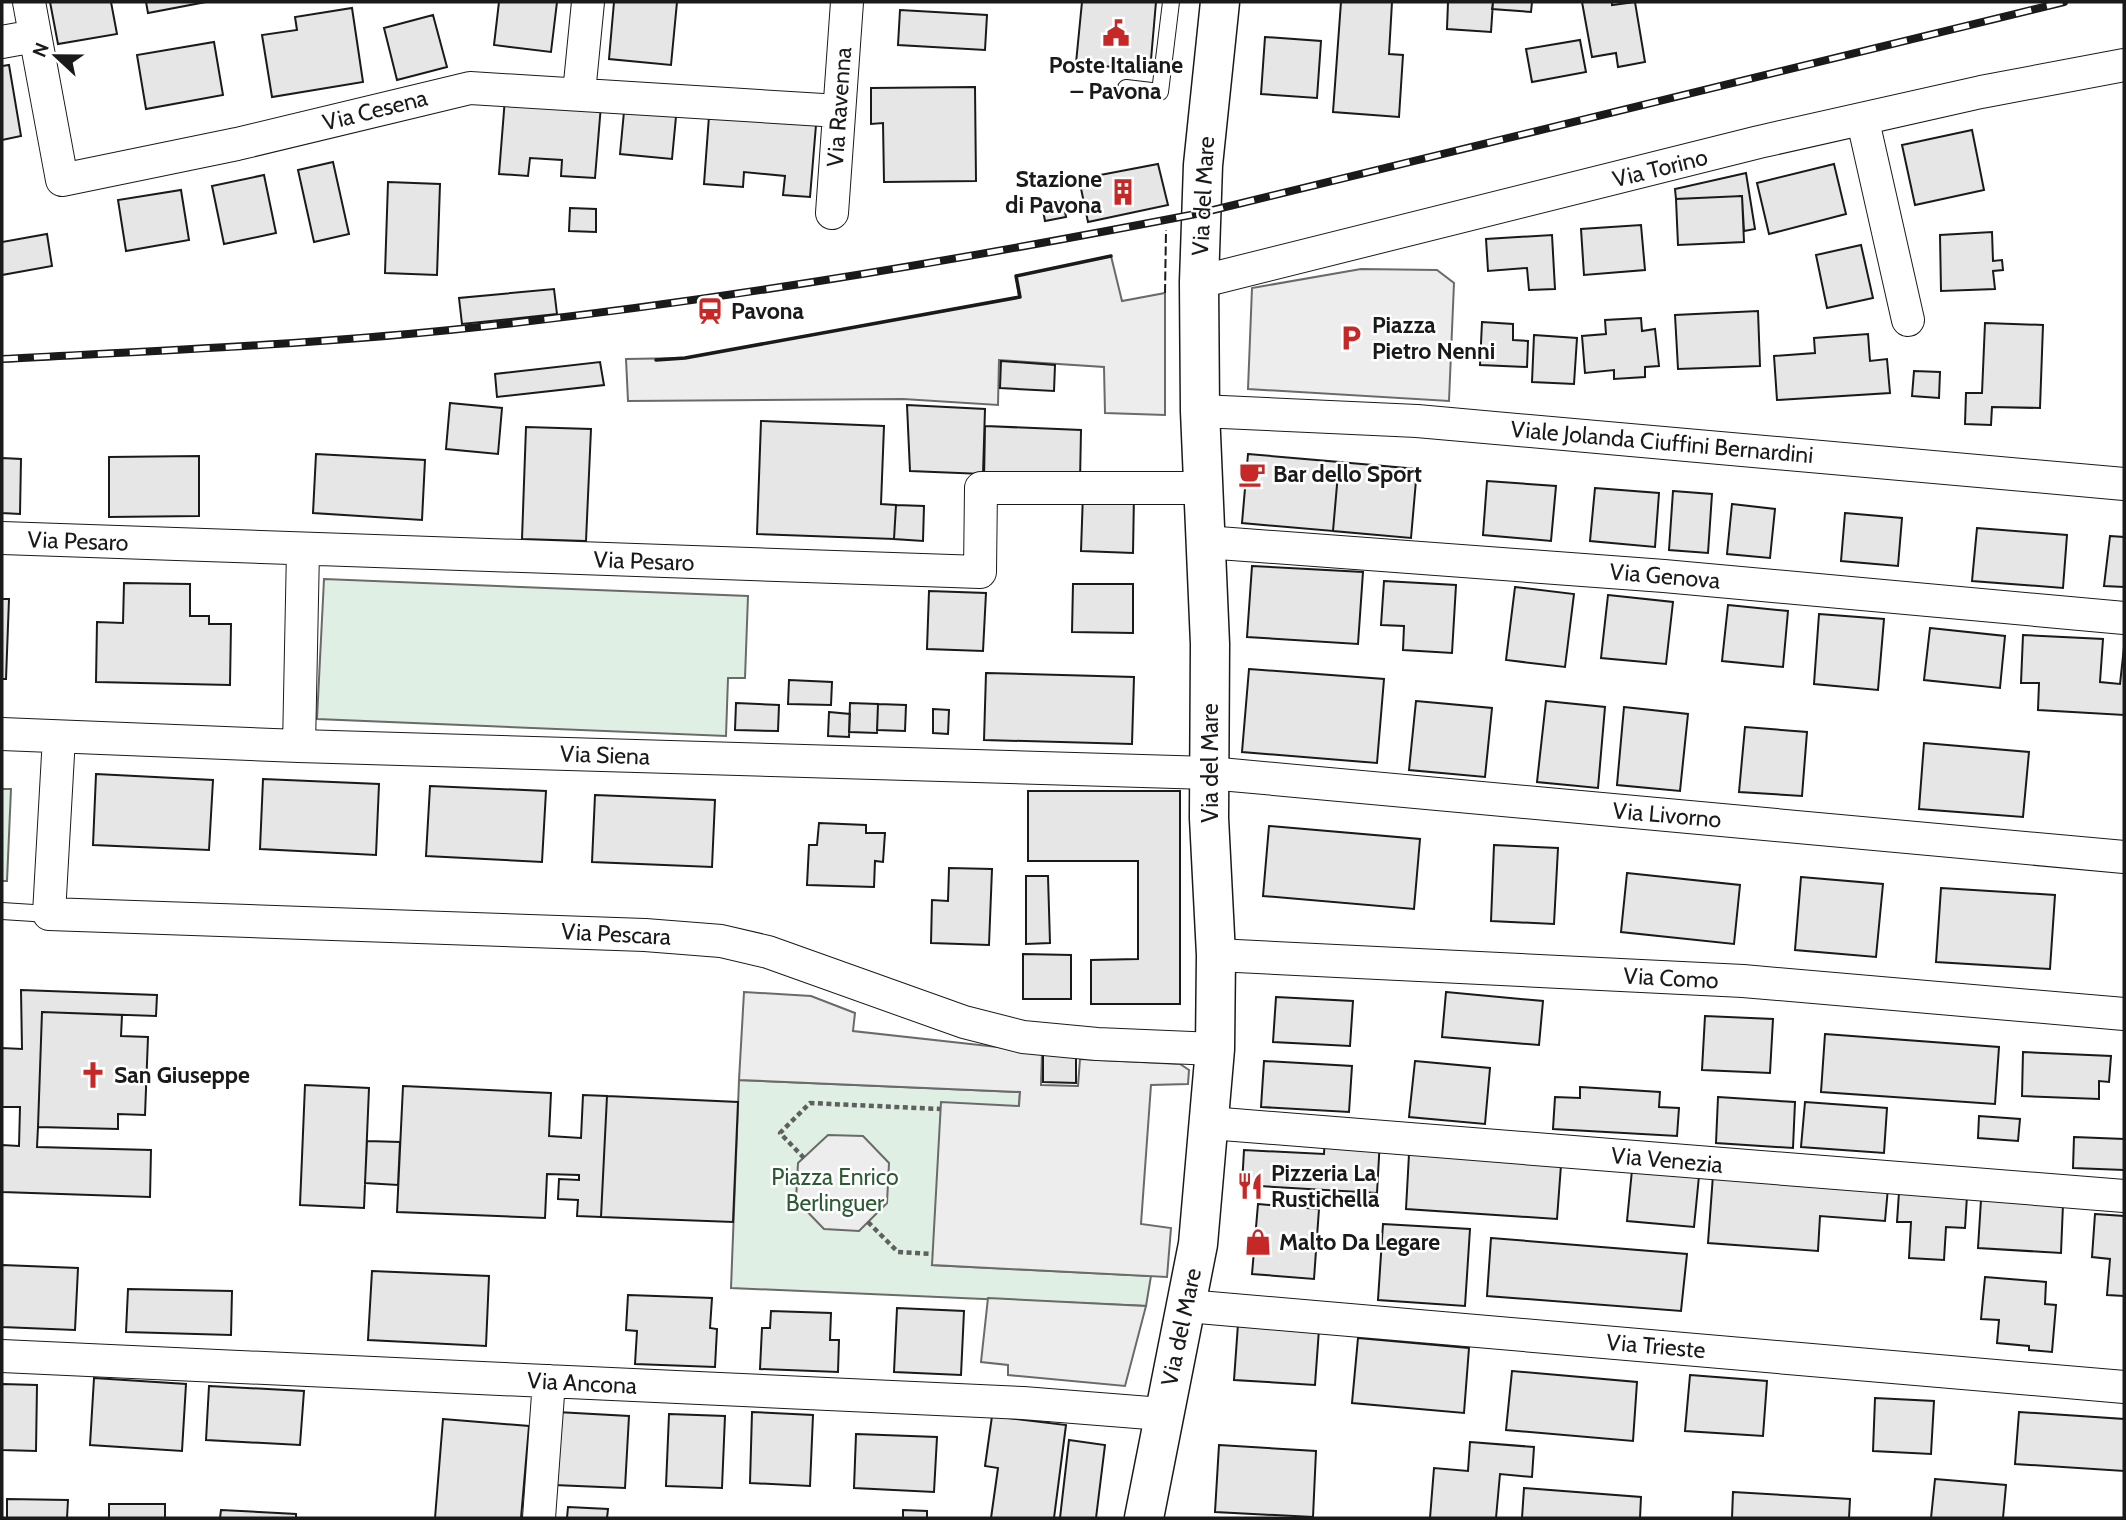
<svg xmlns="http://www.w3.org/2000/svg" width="2126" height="1520" viewBox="0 0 2126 1520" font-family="Cabin,sans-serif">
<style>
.green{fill:#e0efe3;stroke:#6a6a6a;stroke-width:2}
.parking{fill:#ededed;stroke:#6a6a6a;stroke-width:2}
.building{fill:#e6e6e6;stroke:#1a1a1a;stroke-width:2}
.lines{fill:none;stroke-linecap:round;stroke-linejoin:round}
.service-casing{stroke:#1a1a1a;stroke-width:18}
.minor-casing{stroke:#1a1a1a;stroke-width:34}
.secondary-casing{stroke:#1a1a1a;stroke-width:41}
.path{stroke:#5f5f5f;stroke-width:4.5;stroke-dasharray:5 3.5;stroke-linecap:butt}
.service{stroke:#fff;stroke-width:16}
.minor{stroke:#fff;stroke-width:32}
.secondary{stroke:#fff;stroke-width:38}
.rail-casing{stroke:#1a1a1a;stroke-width:8}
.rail{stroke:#fff;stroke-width:5;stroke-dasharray:16;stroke-linecap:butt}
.fence{stroke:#1a1a1a;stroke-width:2;stroke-dasharray:9 3.5;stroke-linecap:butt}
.wall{stroke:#1a1a1a;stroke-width:3.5}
.labels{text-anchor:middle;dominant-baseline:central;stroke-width:5;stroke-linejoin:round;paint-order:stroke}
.poi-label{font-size:23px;font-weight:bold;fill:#1a1a1a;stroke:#fff;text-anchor:start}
.street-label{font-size:23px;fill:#1a1a1a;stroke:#fff}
.park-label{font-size:23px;fill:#2b5a34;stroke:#fff}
</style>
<rect width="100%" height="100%" fill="#fff"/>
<path class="green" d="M324,579l424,17 -3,82h-17l-2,58 -409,-17z
M2,789h9l-4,92h-5z
M739,1080l281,12 -1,14 -87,159 219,11 -5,30 -415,-18z"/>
<path class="parking" d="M1111,256l11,45 43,-8v122l-60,-2 -1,-46 -105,-7 -1,45 -95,-6 -275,2 -2,-42 59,-1 334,-61 -3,-21z
M1361,269l76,1 17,13 -5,118 -201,-12 4,-101z
M744,992l67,4 44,17 -2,18 189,21 -1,33 37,1 2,-27 100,5 9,6 -1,14 -37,1 -10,139 30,4 -4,49 -235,-12 9,-163 78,4 1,-14 -281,-12z
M828,1135l35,1 26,27 -2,40 -28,28 -35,-2 -28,-29 2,-37z
M988,1298l158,8 -21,80 -117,-11v-10l-27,-3z"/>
<path class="building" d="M50,2h61l6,32 -59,10z
M146,2h60l-58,11z
M499,2h58l-6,50 -57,-7z
M614,2h63l-6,63 -62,-6z
M1082,2h74l-6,69 -74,-8z
M1341,2h51l-3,52 14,1 -4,62 -66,-5z
M1448,2h45l-2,30 -44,-3z
M1493,2h39l-1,10 -39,-3z
M1582,2h30v3l23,-3 10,60 -27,5 -2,-14 -24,4z
M352,8l11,74 -91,15 -10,-62 35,-5 -2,-13z
M900,10l87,5 -2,35 -87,-5z
M433,15l14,52 -50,13 -13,-52z
M1265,37l56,4 -4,57 -56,-4z
M1580,40l6,32 -54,10 -6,-33z
M214,42l9,53 -77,14 -9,-54z
M9,65l12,71 -19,4v-74z
M975,87l1,94 -92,1 -1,-59 -12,1v-36z
M505,98l96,7 -6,73 -34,-2 1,-16 -32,-2 -2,18 -29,-2z
M625,101l52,5 -5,53 -52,-5z
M709,116l107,9 -6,72 -27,-2 2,-19 -41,-4 -1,15 -39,-3z
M1972,130l12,60 -69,15 -13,-60z
M333,162l16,72 -35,8 -16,-72z
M1158,164l10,41 -80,17 -9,-43z
M1834,164l12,50 -77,20 -12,-51z
M1746,173l9,56 -11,2 -2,-35 -66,3 -1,-10z
M264,175l12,58 -52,11 -12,-58z
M388,182l52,2 -3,91 -52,-2z
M181,190l8,50 -63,11 -8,-51z
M1742,196l2,46 -66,3 -2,-46z
M1063,201l3,16 -21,4 -3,-16z
M570,208l26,1v23l-27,-1z
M1641,225l4,45 -61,5 -3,-46z
M1992,232l1,29 9,-1 1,10 -10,1 2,18 -54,2 -1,-56z
M47,234l5,32 -50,9v-33z
M1552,235l3,54 -26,1 -2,-22 -39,3 -2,-32z
M1861,245l12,53 -46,10 -11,-53z
M554,289l3,25 -95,10 -3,-26z
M1758,311l2,55 -82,3 -3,-54z
M1641,318l1,13 13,-2 4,37 -14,1v10l-31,2v-9l-29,3 -3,-37 24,-2 -1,-14z
M1482,322l31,2v16l15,1 -1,26 -47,-2z
M1985,323l58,2 -3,83 -48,-1 -1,18 -26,-1 1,-31h16z
M1868,334l2,27 17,-2 3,34 -113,7 -3,-44 41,-3 -1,-15z
M1534,335l43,3 -3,46 -42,-2z
M1001,361l54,4 -1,26 -54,-3z
M600,362l4,23 -107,12 -2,-23z
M1914,371l26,1 -1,26 -27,-2z
M450,403l52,5 -4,46 -52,-5z
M907,405l78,4 -2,65 -73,-3z
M761,421l123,5 -3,78 15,1 -2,34 -137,-5z
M985,426l96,4 -1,52 -96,-3z
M526,427l65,2 -5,112 -64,-2z
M316,454l109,6 -3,60 -109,-7z
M1248,454l91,8 -6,69 -91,-8z
M199,456v60l-90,1v-60z
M2,458l19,1 -1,55 -18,-1z
M1339,462l78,7 -6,69 -78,-7z
M1487,481l69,5 -5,55 -68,-6z
M1595,488l64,5 -4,54 -65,-6z
M1673,491l39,3 -4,59 -39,-3z
M1083,493l51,1 -1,59 -52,-2z
M1732,504l43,5 -5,49 -43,-4z
M896,505l28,1 -1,35 -29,-2z
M1845,513l57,5 -4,48 -57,-5z
M1977,528l90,7 -4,53 -91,-7z
M2110,536l14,1v50l-20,-1z
M1252,566l111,6 -5,72 -111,-7z
M1384,581l72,4 -4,68 -49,-3 1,-24 -23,-1z
M124,583l66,1v32h19v8h22l-1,61 -134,-3 1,-60 26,1z
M1073,584h60v49l-61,-1z
M1515,587l59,7 -9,73 -59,-7z
M929,591l57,2 -3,58 -56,-2z
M1608,595l65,7 -7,62 -65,-6z
M2,599h7l-3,80h-4z
M1728,605l60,6 -5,56 -61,-6z
M1819,614l65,5 -6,71 -64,-6z
M1930,628l75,8 -5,52 -76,-8z
M2023,635l80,4 -3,43 20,2 4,-37v68l-86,-5 1,-27h-18z
M1249,669l135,10 -7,84 -135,-11z
M986,673l148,4 -2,67 -148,-4z
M789,680l43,2 -1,23 -43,-1z
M1416,701l76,7 -7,69 -76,-7z
M1546,701l59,6 -7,81 -61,-6z
M736,703l43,2 -1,26 -43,-1z
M850,703l28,1 -1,29 -28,-1z
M878,704l28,1 -1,26 -28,-1z
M1624,707l64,7 -8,77 -63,-6z
M933,709l16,1 -1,24 -15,-1z
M829,712l21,2 -1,23 -21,-1z
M1745,727l62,5 -5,64 -63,-4z
M1924,743l105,9 -6,65 -104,-8z
M96,774l117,6 -4,70 -116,-5z
M263,779l116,5 -3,71 -116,-6z
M430,786l116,5 -4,71 -116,-6z
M1028,791h152v213h-89v-44l47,-1v-98h-110z
M595,795l120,5 -3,67 -120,-5z
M819,823l47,2v8h19l-2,29 -8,-1 -1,26 -67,-2 2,-40h8z
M1269,826l151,13 -6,70 -151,-13z
M1494,845l64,3 -4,76 -63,-3z
M949,868l43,1 -3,76 -58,-2 1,-43 16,1z
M1627,873l113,12 -6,59 -113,-12z
M1026,876h22l2,67 -24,1z
M1801,877l82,7 -7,73 -81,-7z
M1941,888l114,7 -5,74 -114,-7z
M1023,954l48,1v44h-48z
M21,990l136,5 -1,21 -114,-4 -4,115 -1,20 114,3 -1,47 -148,-5v-47l17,1 1,-39h-18v-59l20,1z
M1446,992l97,9 -4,44 -97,-8z
M1276,997l77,4 -3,45 -77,-4z
M42,1012l80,3 -1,21 27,1 -3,78 -27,-1v15l-80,-2z
M1705,1016l68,3 -3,54 -68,-3z
M1825,1034l174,13 -4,57 -174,-12z
M2023,1052l88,4 -2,26 -10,-1v18l-77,-3z
M1043,1054h33v29l-33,-1z
M1264,1061l88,5 -3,46 -88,-5z
M1415,1061l75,7 -5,56 -76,-7z
M305,1085l64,3 -5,120 -64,-3z
M403,1086l148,7 -2,43 32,2 2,-43 24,1 -6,121 -24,-1 1,-16 -20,-1 1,-20 20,1v-5l-32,-1 -2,44 -148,-6z
M1580,1087l80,5 -1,15 20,1 -2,28 -124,-7 2,-32 25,1z
M607,1096l131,6 -5,120 -132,-5z
M1718,1097l77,5 -2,46 -77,-5z
M1805,1102l82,6 -3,45 -83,-6z
M1979,1116l41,3 -2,22 -40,-3z
M1325,1135l55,4 -3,54 -135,-8 2,-35 80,4z
M2074,1137l50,2v31l-51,-2z
M367,1141l33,1 -2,43 -33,-2z
M1409,1154l152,11 -4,54 -151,-10z
M1632,1170l67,6 -5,51 -67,-6z
M1713,1175l175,13 -3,33 -65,-5 -2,35 -110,-8z
M1899,1192l68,4 -2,32 -19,-1 -2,33 -35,-2 2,-36h-14z
M1981,1200l82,4 -2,49 -83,-5z
M1258,1204l61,5 -5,70 -62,-5z
M2095,1214l29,2v80l-17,-1 3,-36 -18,-2z
M1383,1224l87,5 -5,77 -87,-6z
M1491,1238l196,16 -6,57 -194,-15z
M2,1265l76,3 -3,62 -73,-3z
M372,1271l117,5 -3,70 -118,-6z
M1985,1277l61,5 -1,22 11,1 -4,47 -23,-2v-4l-32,-3 2,-23 -18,-1z
M128,1289l104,2 -1,44 -105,-3z
M628,1295l84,3 -2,30 7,1 -2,38 -80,-3 2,-33 -11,-1z
M897,1308l67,3 -3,64 -67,-3z
M771,1311l60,2 -1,27h9l-1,32 -78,-3 2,-41h8z
M1238,1324l81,5 -4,56 -81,-5z
M1358,1338l111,10 -5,65 -112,-10z
M1512,1371l125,11 -4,59 -127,-11z
M1690,1375l77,6 -4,55 -78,-5z
M94,1378l92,6 -4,67 -92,-6z
M2,1384l35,1 -1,66 -34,-1z
M209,1386l95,5 -4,54 -94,-5z
M1875,1398l59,3 -3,53 -58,-3z
M557,1412l72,4 -4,72 -71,-3z
M752,1412l61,3 -3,71 -60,-3z
M2019,1412l105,7v52l-109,-7z
M669,1414l56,2 -3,72 -56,-2z
M992,1416l74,9 -12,93h-63l7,-50 -13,-2z
M443,1419l86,7 -8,92h-86z
M856,1434l81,3 -3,55 -80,-4z
M1069,1440l36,5 -9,73h-36z
M1470,1442l64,5 -2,30 -32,-3 -4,44h-66l4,-50 34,3z
M1219,1445l97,6 -3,66 -98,-5z
M1935,1479l71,6 -3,33h-72z
M1524,1488l117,9 -1,21h-118z
M1733,1492l117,7 -1,19h-117z
M7,1499l61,1 -1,18h-60z
M109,1504h56v14h-56z
M568,1507l40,2 -1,9h-40z
M221,1510l75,4v4h-76z
M903,1510l24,1v7h-24z"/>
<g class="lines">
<defs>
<path id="service" d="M1126,88l34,4 11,-90
M2,911l47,3"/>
<path id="minor" d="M29,2l33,178 175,-36 233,-56 369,23
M2,42l33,-6
M579,93l9,-91
M1863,121l45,199
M832,213l15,-211
M1199,282l560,-140 222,-50 143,-27
M1200,411l217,10 707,63
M2,538l978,34 1,-84h222
M1205,542l459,34 460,42
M2,734l297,12 910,27 915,84
M59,737l-10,177 596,21 76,6 47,11 196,70 59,15 74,7 118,5
M299,746l4,-196
M1216,955l527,26 381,33
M1210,1123l914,73
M1187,1306l937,81
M2,1356l1021,47 139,11
M539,1518l10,-137"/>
<path id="secondary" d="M1144,1518l54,-274 17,-195 1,-94 -7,-137 1,-174 -10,-233 -1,-129 4,-117 17,-163"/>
</defs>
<use href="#service" class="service-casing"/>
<use href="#minor" class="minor-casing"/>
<use href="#secondary" class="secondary-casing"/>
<path class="path" d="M804,1158l-24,-25 30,-30 130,6
M868,1222l30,30 35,2"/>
<use href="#service" class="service"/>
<use href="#minor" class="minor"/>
<use href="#secondary" class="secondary"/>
<defs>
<path id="rail" d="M2,359c149,-8 299,-14 448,-29 252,-26 503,-69 751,-117l863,-211"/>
</defs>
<use href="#rail" class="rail-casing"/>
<use href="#rail" class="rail"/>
<path class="fence" d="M1165,293l1,-63"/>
<path class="wall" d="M656,360l29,-2 335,-61 -4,-21 95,-20"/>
</g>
<defs>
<symbol id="civic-bare" viewBox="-9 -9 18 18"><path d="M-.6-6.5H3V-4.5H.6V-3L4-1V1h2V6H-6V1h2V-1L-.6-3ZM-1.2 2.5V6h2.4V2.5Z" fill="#c62828" stroke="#fff" stroke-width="2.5" paint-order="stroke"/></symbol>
<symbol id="building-bare" viewBox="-9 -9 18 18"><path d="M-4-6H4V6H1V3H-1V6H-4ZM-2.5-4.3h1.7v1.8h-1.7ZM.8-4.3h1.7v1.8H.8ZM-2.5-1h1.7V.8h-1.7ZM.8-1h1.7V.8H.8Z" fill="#c62828" stroke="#fff" stroke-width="2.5" paint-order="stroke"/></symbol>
<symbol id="station-bare" viewBox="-9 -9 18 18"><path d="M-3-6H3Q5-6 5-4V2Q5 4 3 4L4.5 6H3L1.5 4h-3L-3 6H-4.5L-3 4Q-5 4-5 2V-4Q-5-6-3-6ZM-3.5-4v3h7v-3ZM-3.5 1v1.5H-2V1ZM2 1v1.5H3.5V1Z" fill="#c62828" stroke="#fff" stroke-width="2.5" paint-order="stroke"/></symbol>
<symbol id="parking-bare" viewBox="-9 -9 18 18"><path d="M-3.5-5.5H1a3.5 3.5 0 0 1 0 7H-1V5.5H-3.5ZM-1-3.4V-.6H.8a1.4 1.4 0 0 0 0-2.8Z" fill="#c62828" stroke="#fff" stroke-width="2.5" paint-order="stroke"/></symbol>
<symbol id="cafe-bare" viewBox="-9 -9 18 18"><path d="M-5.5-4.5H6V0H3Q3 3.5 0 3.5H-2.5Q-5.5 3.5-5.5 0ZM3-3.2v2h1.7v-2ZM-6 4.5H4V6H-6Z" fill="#c62828" stroke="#fff" stroke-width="2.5" paint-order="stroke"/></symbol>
<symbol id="church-bare" viewBox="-9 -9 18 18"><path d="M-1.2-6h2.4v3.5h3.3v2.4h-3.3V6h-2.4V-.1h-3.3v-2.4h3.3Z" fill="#c62828" stroke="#fff" stroke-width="2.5" paint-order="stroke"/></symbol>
<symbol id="restaurant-bare" viewBox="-9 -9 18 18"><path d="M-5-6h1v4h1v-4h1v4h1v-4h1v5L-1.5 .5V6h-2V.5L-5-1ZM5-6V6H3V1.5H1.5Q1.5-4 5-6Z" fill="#c62828" stroke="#fff" stroke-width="2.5" paint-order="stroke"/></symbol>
<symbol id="shop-bare" viewBox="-9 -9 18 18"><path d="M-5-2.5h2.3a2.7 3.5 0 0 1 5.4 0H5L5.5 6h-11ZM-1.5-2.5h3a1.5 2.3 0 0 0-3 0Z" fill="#c62828" stroke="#fff" stroke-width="2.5" paint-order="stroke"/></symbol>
</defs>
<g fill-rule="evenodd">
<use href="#civic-bare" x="1097" y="14" width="38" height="38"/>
<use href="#building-bare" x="1104" y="173" width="38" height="38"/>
<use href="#station-bare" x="691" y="292" width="38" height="38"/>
<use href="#parking-bare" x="1332" y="319" width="38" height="38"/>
<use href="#cafe-bare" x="1233" y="455" width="38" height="38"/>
<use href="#church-bare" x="74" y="1056" width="38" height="38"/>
<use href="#restaurant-bare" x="1231" y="1167" width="38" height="38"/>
<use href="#shop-bare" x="1239" y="1223" width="38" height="38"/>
</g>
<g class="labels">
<g class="poi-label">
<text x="1116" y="65" text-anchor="middle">Poste Italiane<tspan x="1116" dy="26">– Pavona</tspan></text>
<text x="1102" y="179" text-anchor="end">Stazione<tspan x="1102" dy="26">di Pavona</tspan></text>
<text x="731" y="311">Pavona</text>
<text x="1372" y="325">Piazza<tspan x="1372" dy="26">Pietro Nenni</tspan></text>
<text x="1273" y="474">Bar dello Sport</text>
<text x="114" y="1075">San Giuseppe</text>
<text x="1271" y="1173">Pizzeria La<tspan x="1271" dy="26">Rustichella</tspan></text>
<text x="1279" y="1242">Malto Da Legare</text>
</g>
<g class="street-label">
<text transform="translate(839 107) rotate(-86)">Via Ravenna</text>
<text transform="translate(375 110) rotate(-14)">Via Cesena</text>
<text transform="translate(1660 168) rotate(-14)">Via Torino</text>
<text transform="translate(1203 196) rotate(-87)">Via del Mare</text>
<text transform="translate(1662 442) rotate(5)">Viale Jolanda Ciuffini Bernardini</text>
<text transform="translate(78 541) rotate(2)">Via Pesaro</text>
<text transform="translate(644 561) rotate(2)">Via Pesaro</text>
<text transform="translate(1665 576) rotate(5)">Via Genova</text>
<text transform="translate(605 755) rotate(2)">Via Siena</text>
<text transform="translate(1210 763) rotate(-90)">Via del Mare</text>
<text transform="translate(1667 815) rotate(5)">Via Livorno</text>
<text transform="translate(616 934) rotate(3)">Via Pescara</text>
<text transform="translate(1671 978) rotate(3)">Via Como</text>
<text transform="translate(1667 1160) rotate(5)">Via Venezia</text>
<text transform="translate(1181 1327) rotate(-78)">Via del Mare</text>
<text transform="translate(1656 1346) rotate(5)">Via Trieste</text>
<text transform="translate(582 1383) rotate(3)">Via Ancona</text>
</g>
<g class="park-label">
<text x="835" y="1177">Piazza Enrico<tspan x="835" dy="26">Berlinguer</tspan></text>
</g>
</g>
<rect width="2126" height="1520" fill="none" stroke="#1a1a1a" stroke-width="7"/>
<g transform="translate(56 56) rotate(292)" stroke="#ffffff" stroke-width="5" paint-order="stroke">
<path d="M0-5L12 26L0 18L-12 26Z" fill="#1a1a1a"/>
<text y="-10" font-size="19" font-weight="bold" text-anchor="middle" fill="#1a1a1a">N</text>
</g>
</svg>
